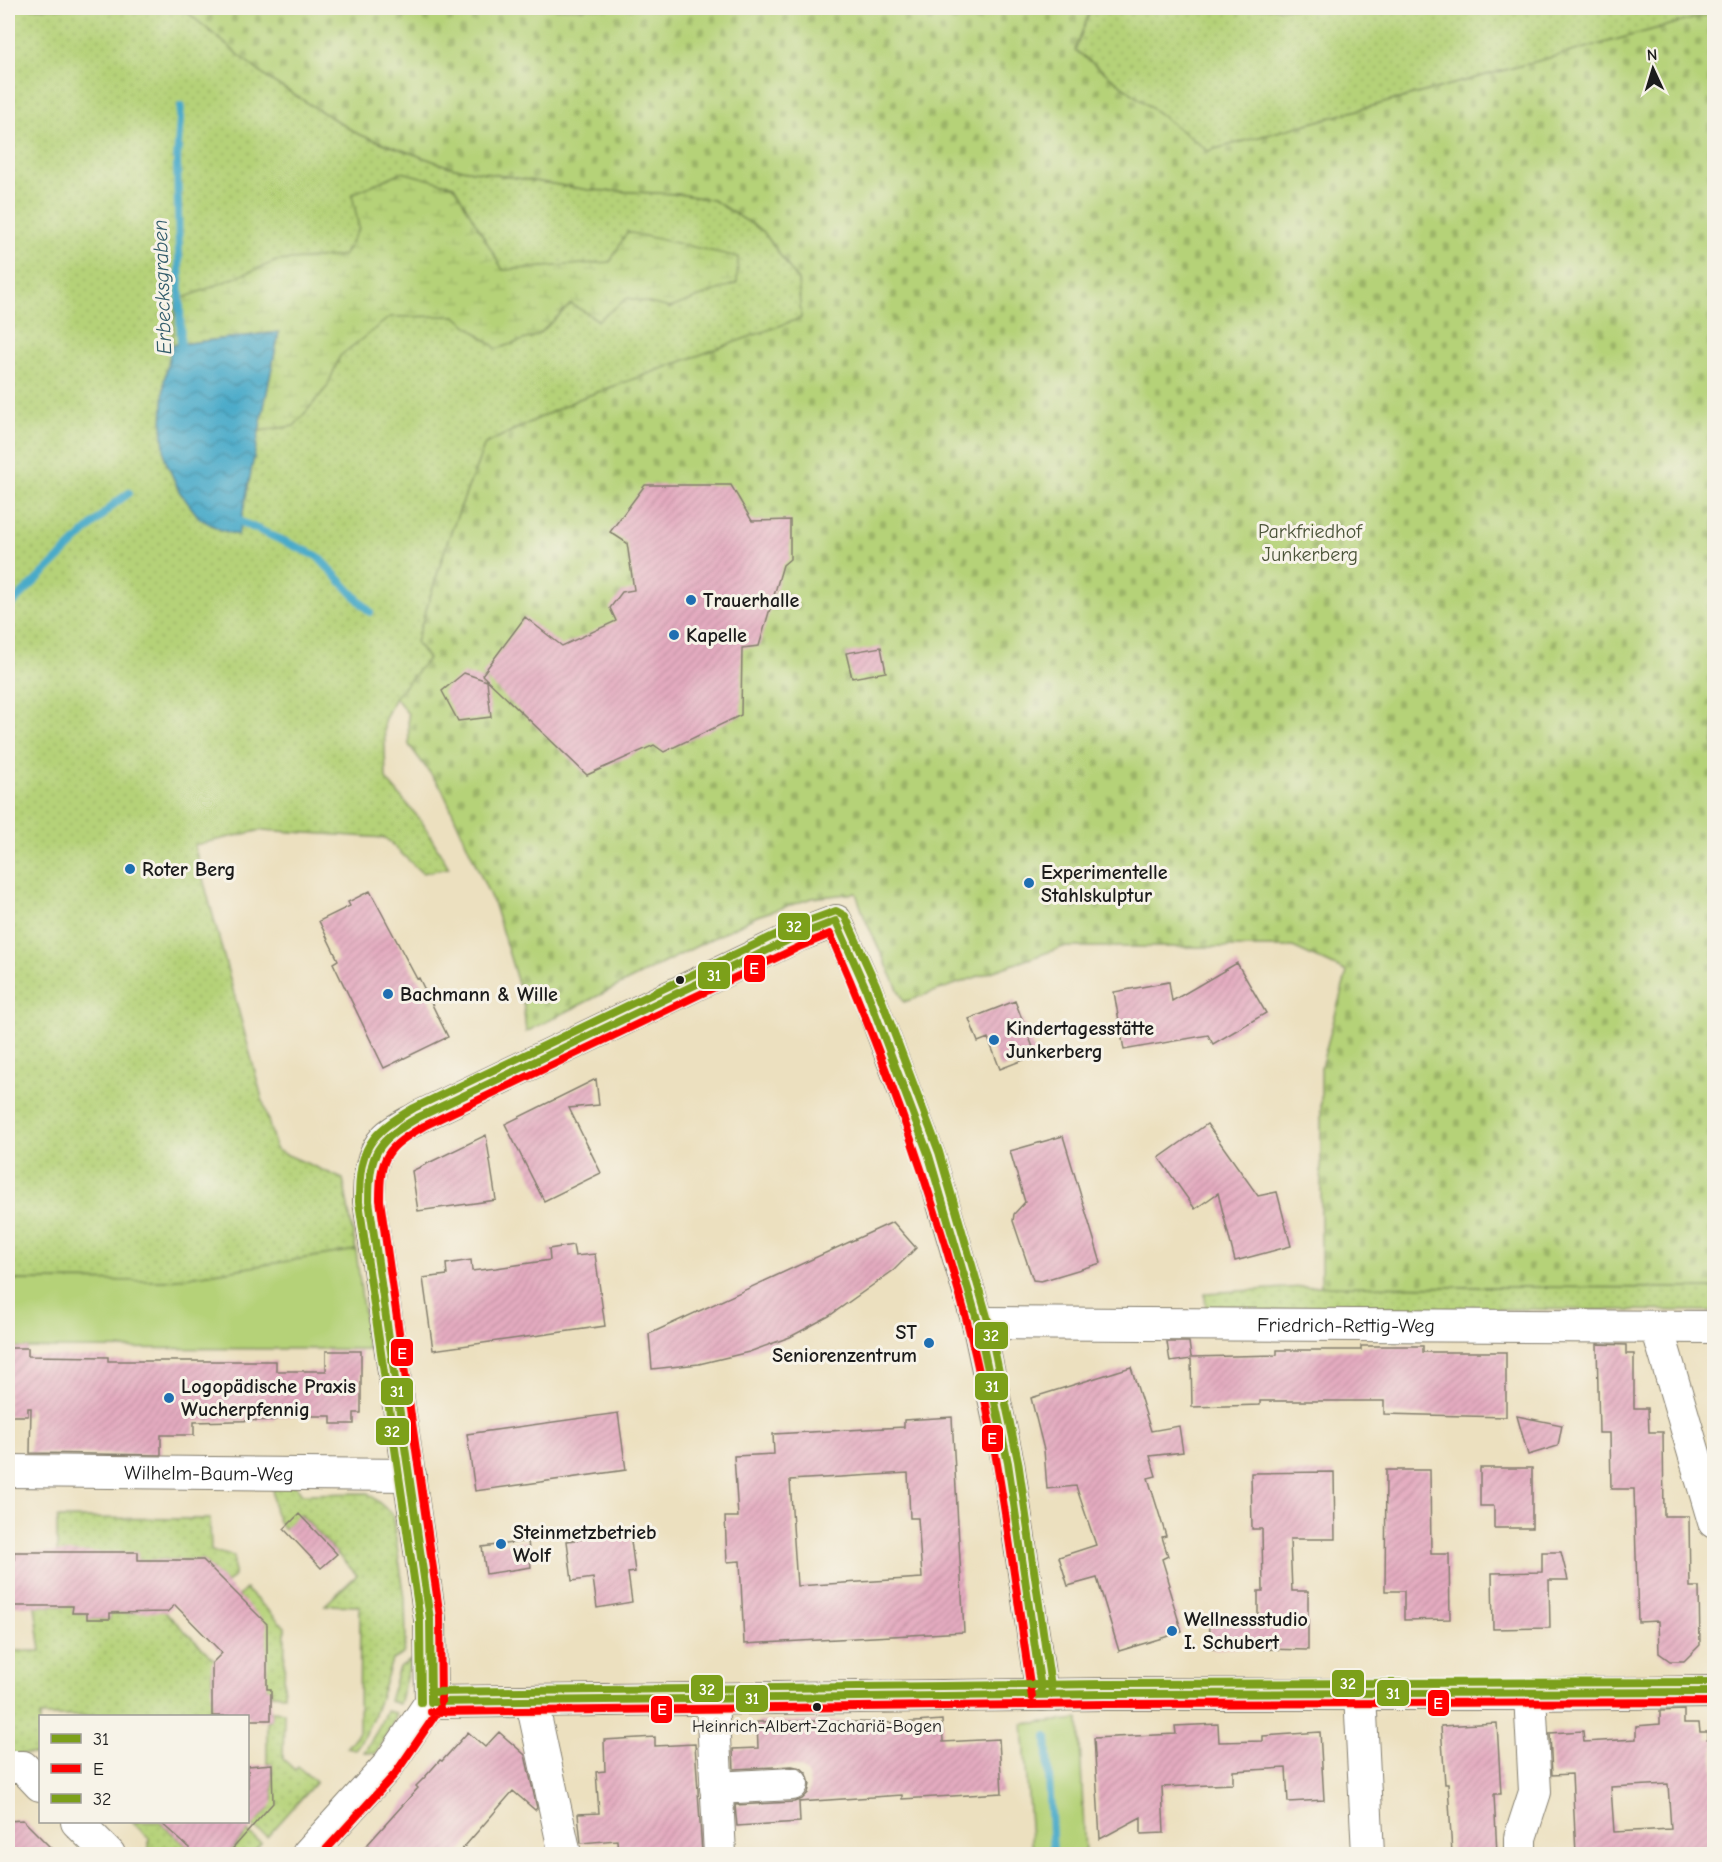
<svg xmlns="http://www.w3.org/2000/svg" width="1722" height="1862" viewBox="0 0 1722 1862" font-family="'Comic Neue',sans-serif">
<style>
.grass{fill:url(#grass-dots);stroke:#68774a;stroke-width:1.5}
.wetland{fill:url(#wetland-marsh);stroke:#68774a;stroke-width:1.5}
.cemetery{fill:url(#cemetery-stones);stroke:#68774a;stroke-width:1.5}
.park{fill:#b5d278;stroke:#68774a;stroke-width:1.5}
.water{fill:url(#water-waves);stroke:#336372;stroke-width:1.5}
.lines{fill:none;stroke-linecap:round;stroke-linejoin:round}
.stream{stroke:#4aaac9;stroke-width:8}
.building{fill:url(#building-hatch);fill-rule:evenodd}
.street-casing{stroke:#847e6e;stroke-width:34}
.street{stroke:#fff;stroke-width:32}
.bus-1-casing{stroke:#f7f3e8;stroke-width:12}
.bus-2-casing{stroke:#f7f3e8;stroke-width:12}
.bus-3-casing{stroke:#f7f3e8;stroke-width:12}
.bus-1{stroke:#7ca01a;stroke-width:8}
.bus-2{stroke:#f00;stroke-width:8}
.bus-3{stroke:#7ca01a;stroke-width:8}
.poi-dot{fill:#1f6fb2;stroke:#f7f3e8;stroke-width:2}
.bus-dot{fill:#1c1c1c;stroke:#f7f3e8;stroke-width:2}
.labels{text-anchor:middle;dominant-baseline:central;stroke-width:6;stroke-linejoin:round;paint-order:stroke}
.bus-label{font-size:18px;fill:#1c1c1c;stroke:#f7f3e8}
.park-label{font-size:20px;fill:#4a5338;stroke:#f7f3e8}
.poi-label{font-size:20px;font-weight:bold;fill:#1c1c1c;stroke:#f7f3e8;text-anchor:start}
.street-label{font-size:20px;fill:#1c1c1c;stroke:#f7f3e8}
.water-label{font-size:21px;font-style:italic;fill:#315c6a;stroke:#f7f3e8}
.line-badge{stroke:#f7f3e8;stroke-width:2}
.badge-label{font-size:16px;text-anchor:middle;font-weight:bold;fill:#fff}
</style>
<defs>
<pattern id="grass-dots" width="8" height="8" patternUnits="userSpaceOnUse" patternTransform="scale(1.5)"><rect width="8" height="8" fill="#b5d278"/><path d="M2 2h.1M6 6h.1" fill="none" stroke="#9bb467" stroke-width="1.8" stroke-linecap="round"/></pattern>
<pattern id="wetland-marsh" width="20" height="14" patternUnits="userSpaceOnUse" patternTransform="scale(1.5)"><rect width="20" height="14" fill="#b5d278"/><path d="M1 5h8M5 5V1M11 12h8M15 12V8" fill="none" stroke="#9bb467"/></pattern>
<pattern id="cemetery-stones" width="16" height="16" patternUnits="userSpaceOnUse" patternTransform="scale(1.5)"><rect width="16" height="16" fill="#b5d278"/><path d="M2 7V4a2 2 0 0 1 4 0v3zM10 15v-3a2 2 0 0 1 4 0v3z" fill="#9bb467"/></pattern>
<pattern id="water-waves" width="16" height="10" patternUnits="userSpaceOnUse" patternTransform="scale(1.5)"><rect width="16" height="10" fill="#4aaac9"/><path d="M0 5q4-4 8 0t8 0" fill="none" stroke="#3d8aa2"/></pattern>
<pattern id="building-hatch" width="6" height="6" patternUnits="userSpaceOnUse" patternTransform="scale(1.5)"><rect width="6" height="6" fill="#e4abc0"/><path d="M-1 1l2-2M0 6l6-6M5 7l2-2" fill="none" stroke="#c393a4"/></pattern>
</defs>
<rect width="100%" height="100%" fill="#f7f3e8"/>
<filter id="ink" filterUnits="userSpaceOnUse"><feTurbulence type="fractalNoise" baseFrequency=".0167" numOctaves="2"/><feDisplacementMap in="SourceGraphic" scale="12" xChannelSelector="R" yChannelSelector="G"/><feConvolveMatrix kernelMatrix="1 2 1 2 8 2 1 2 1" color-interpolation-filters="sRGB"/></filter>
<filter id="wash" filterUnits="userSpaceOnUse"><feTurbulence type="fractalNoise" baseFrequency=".008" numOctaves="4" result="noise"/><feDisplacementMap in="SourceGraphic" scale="24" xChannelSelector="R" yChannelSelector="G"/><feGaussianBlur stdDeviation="1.35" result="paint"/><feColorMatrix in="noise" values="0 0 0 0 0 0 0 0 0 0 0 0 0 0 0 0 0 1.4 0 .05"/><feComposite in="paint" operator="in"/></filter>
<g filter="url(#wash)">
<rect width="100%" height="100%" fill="#ece0bf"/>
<path class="grass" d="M8,8h174l85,70 91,56 92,33 139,23 90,4 34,6 50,31 35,49 4,38 -223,81 -94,45 -37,96 -32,102 12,17 -33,38 -11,24 2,58 36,43 27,46 -27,5 -37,-35 -123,-8 -68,15 82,305 67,29 13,71 -191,31 -157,-1z
M1091,8h623v5l-506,138 -133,-101z
M1321,1286l393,2v23l-207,-2 -301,3 -1,-19z
M278,1486h18l6,8 66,-1 24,21 13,84 1,43 -3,13 -11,6c-10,32 -18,63 -37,90l-9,-2 13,-16 1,-126 -35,-1 32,-30 -57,-61 -16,15c-10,-13 -11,-23 -11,-39z
M57,1518l153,1 1,32 23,5v20l-8,8 -24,-24h-64l-81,-7z
M246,1589l39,38 -1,68 -13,-1v-5h-4l-28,-93z
M144,1605h14l64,62 -10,4v13l6,6 -6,4v22h-172v45l-6,-7h-26v-103h33l-6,-45h38v7h14l1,6h22v-6h25z
M411,1660l-12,44 -10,-3 10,-34z
M271,1711l13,1 -1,47 12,11 3,-3 18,15 -49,55 -18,-14 2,-3 6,1 12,-13v-8h4l-1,-36h-5v-44h4z
M386,1711l10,2 -4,12 -17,29 -11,-2 13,-21z
M132,1822h27l30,26 1,6h-41v-16z
M243,1829l18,14 -10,11h-23l16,-18z"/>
<path class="wetland" d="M402,172l52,14 49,84 107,-8 17,-30 111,25 -1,26 -67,25 -42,-10 -30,22 -27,-16 -33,31 -41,14 -42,-33 -65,1 -50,39 -13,31 -33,39 -35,5 20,-99 -107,13 4,-44 101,-40 66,-5 16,-28 -7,-34z"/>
<path class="cemetery" d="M182,8h909l-16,42 133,101 506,-138v1275l-393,-2v-219l26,-95 -54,-25h-230l-159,55 -39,-83 -9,-26 -44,5 -55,18 -231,116 -3,-32 -29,-95 -52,-116 -33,-44 -1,-31 -13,-17 33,-38 -12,-17 32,-102 37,-96 94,-45 222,-81 -3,-38 -35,-49 -50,-31 -34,-6 -90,-4 -139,-23 -92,-33 -91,-56z"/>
<path class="park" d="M356,1250l12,99 -360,-1v-68l157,1z
M1079,1719l6,135h-53l-9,-130z"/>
<path class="water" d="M279,332l-38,190 -3,13 -17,-5 -21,-11 -21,-28 -14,-32 -3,-33 2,-45 8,-36z"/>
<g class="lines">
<path class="stream" d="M181,106l-4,53 4,194
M235,514l6,8 76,34 53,56
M8,608l106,-104 15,-11
M1047,1737l6,117"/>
</g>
<g id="blocks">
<path class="building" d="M645,485h86l21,36 38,-1v39l-7,6 -24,81 -17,2 -1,67 -77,37 -10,-7 -67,30 -105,-100 43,-58 37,29 54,-25 -6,-13 12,-16 12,-2 -7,-47 -17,-11z
M881,647l5,25 -34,6 -6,-25z
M464,673l23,8 4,36 -33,4 -16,-30z
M370,891l47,88 2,-1 29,59 -64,31 -51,-105 5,-3 -19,-39 31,-15 -2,-4z
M1237,963l29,50 -53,31 -5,-9 -84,15 -10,-58 55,-10 3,19z
M1015,1001l21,54 -36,14 -12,-31 -10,4 -9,-23z
M596,1079l3,26 -30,3 32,65 -57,28 -39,-77z
M1207,1124l51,72 19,-4 14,54 -56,15 -17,-68 -23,16 -36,-51z
M486,1135l10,65 -78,11 -6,-40z
M1063,1136l38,127 -60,18 -8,-1 -20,-59 1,-7 11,-12 -15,-51z
M893,1222l23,26 -22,22 -65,46 -39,21 -41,15 -50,12 -47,5 -3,-35z
M573,1245l2,11 20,-2 10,72 -172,24 -10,-72 24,-3 -1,-11 25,-4 1,11 24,-3 54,-8 -1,-11z
M1167,1342h22l2,15 86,-2v-5h84v-4h62v6h83v65l-122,-3v-13h-124v4l-68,2 -1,-48 -21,3z
M1597,1344l29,1v9h8v54h14l1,24h14l1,84h25l1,71h9l1,58 -16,16h-14l-11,-8 -1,-32 -20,1 -4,-133h-23l-1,-56h-11z
M8,1348h20v8l80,1v4h168v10h50v-20h35v62h-7v11h-23v-8h-56v4l-81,2v13h-33v20l-131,-2 1,-45h-3v8h-20z
M1131,1367l20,64 28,-5 4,26 -33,4 6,20 -8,2 18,58 -4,1 6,19 -6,3 8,26 -2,1 14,46 -63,19 -22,-73 -29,8 -9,-29 37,-12 -20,-59 -29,3 -3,-39 -13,-52z
M618,1413l8,57 -151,21 -8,-57z
M1517,1416l45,9 -4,21 -30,9z
M952,1417l12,215 -220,12 -4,-83 -13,1 -2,-45h13l-4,-61 40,-2 -1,-20 131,-7v-7zM908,1473l2,45h8l4,60 -125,8 -7,-106z
M1480,1468h52v60h-38v-22h-14z
M1386,1470h44l1,84h18l1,65 -46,1v-29h-19z
M1334,1472l1,67h-45l2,52h16v59l-50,-1v-3l-46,3 -3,-26 49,-5v-27h5l-1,-62h-10l-1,-56z
M299,1514l38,40 -16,14 -37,-39z
M630,1533l5,39 -7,1 4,29 -35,6 -4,-30 -21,3 -5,-40z
M528,1541l3,26 -45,7 -4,-27z
M14,1552h124v8h65l64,64v65h4v31h-23v-4h-36v-53l10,-10 -47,-48 -8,7 -57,1v6h-23v-6h-15l1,-7h-65v-44h6z
M1542,1552h19l7,28h-19l1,48 -57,1 -1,-56 50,-1z
M1684,1710v13h15l1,9h7v7l7,-1v116h-138l-4,-80 -20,1 -2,-42 33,-2 1,11 52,-3v-13l24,-2v-13zM1668,1784l3,45 -57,3 -3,-45z
M942,1720l1,22 56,-3 3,54 -100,6v-4l-103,7 1,20 -63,4 -2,-21 59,-3 8,-3 6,-6 2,-9 -3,-10 -6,-6 -9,-2 -58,3 -1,-20 25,-1 -1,-26 60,-1 84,2z
M1497,1723l4,71h-7l3,60h-45l-4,-70h-3l-4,-58z
M1218,1724l1,18 44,-1v-5l57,-4 4,68 -36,2 -2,-34 -53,3v13l-71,3 2,46 -23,1v-17l-41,22 -6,-101 82,-4 -1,-8z
M468,1732l17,15 14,-15 26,23 12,53 -2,2 -22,-19 -55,63h-99l59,-66 -2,-2 9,-9 15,-17 2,1z
M655,1737v9l40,-2 7,110h-84l-1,-14 -36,3 -3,-29 21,-1 -3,-41 9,-1 -1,-31z
M272,1764l1,39 -45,51h-38l-1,-6 -30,-27h89v-55z
M23,1820l34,34h-49v-33z"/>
</g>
</g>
<g filter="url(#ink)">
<use href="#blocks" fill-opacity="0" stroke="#847e6e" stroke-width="1.5"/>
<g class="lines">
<defs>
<g id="street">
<path id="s1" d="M978,1323l736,4"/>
<path d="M1657,1327l57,195"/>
<path id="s2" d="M8,1471l402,4"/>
<path d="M1360,1694l8,160"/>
<path d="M712,1700l8,154"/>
<path d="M431,1702l-1,-83 -61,-418c0,-21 1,-47 17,-63 9,-9 23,-15 33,-21l378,-181 39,-15 30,68 63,167 49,167 30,140 34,232"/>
<path d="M431,1702l675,-8h424l184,-2"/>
<path d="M532,1702l33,152"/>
<path d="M8,1767h15l17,18"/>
<path d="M716,1788l76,-4"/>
<path d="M77,1822l32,32"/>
<path d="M308,1854l79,-87 44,-65"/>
<path d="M1520,1854v-16l15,-46 -5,-98"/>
</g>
</defs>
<use href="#street" class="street-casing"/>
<use href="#street" class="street"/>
<defs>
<path id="bus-1" d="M431,1702l-1,-83 -61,-418c0,-49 8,-60 50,-84l378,-181 39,-15 30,68 63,167 49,167 30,140 34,232
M431,1702l675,-8 608,-2"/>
<path id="bus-2" d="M441,1702l-1,-85 -60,-417c0,-44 6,-52 44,-74l377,-180 29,-12c56,127 102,257 138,391 31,121 45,247 64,372
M431,1712l675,-8 608,-2
M322,1854l73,-80 45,-66"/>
<path id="bus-3" d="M431,1692l675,-8 608,-2
M421,1702l-1,-82 -61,-418c0,-54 10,-68 55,-94l378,-181 44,-16 9,5 31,69 63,167 49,168 30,141 34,232"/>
</defs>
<use href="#bus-1" class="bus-1-casing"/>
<use href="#bus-2" class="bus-2-casing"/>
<use href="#bus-3" class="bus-3-casing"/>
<use href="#bus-1" class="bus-1"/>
<use href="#bus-2" class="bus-2"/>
<use href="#bus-3" class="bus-3"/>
</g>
</g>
<g class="poi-dot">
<circle cx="691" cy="600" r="6"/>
<circle cx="674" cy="635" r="6"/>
<circle cx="130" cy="869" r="6"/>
<circle cx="1029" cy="883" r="6"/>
<circle cx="388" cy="994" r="6"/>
<circle cx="994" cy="1040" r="6"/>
<circle cx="929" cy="1343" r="6"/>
<circle cx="169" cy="1398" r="6"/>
<circle cx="501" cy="1544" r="6"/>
<circle cx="1172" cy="1631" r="6"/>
</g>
<g class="bus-dot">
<circle cx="680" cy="980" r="5"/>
<circle cx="817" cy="1707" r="5"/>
</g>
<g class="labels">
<g class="bus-label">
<text x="817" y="1726">Heinrich-Albert-Zachariä-Bogen</text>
</g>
<g class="park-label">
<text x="1310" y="531">Parkfriedhof<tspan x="1310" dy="23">Junkerberg</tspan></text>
</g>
<g class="poi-label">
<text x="703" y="600">Trauerhalle</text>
<text x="686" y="635">Kapelle</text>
<text x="142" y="869">Roter Berg</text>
<text x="1041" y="872">Experimentelle<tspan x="1041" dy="23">Stahlskulptur</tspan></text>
<text x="400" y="994">Bachmann &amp; Wille</text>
<text x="1006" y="1028">Kindertagesstätte<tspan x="1006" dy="23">Junkerberg</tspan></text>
<text x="917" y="1332" text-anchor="end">ST<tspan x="917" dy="23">Seniorenzentrum</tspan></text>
<text x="181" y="1386">Logopädische Praxis<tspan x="181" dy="23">Wucherpfennig</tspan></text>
<text x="513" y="1532">Steinmetzbetrieb<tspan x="513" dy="23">Wolf</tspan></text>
<text x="1184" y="1619">Wellnessstudio<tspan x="1184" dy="23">I. Schubert</tspan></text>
</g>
<g class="street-label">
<text stroke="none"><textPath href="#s1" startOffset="368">Friedrich-Rettig-Weg</textPath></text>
<text stroke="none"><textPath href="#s2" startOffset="201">Wilhelm-Baum-Weg</textPath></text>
</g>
<g class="water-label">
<text transform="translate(162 287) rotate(-92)">Erbecksgraben</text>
</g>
</g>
<g class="line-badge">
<rect x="777" y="912" width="34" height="29" rx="6" fill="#7ca01a"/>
<rect x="743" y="954" width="23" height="29" rx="6" fill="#f00"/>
<rect x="697" y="961" width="34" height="29" rx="6" fill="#7ca01a"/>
<rect x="974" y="1321" width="35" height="29" rx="6" fill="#7ca01a"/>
<rect x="390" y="1338" width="24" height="29" rx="6" fill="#f00"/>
<rect x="974" y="1372" width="35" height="29" rx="6" fill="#7ca01a"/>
<rect x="380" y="1377" width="34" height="29" rx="6" fill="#7ca01a"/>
<rect x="375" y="1417" width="35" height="29" rx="6" fill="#7ca01a"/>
<rect x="981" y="1424" width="23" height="29" rx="6" fill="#f00"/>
<rect x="1331" y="1669" width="34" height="29" rx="6" fill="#7ca01a"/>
<rect x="690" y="1674" width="34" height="29" rx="6" fill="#7ca01a"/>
<rect x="1376" y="1679" width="34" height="28" rx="6" fill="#7ca01a"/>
<rect x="735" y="1684" width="34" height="29" rx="6" fill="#7ca01a"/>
<rect x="1427" y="1689" width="23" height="28" rx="6" fill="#f00"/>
<rect x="650" y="1695" width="23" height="29" rx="6" fill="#f00"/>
</g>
<g class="badge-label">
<text x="794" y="932">32</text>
<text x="754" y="974">E</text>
<text x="714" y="981">31</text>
<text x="991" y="1341">32</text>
<text x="402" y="1359">E</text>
<text x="992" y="1392">31</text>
<text x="397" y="1397">31</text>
<text x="392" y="1437">32</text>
<text x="992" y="1444">E</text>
<text x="1348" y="1689">32</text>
<text x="707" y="1695">32</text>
<text x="1393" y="1699">31</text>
<text x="752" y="1704">31</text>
<text x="1438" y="1709">E</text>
<text x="662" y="1715">E</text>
</g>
<rect width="1722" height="1862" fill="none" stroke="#f7f3e8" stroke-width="30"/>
<rect x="39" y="1715" width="210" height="108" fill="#f7f3e8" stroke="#9f9d96" stroke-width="1.5"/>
<rect x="51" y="1734" width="30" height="9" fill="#7ca01a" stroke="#9f9d96" stroke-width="1.5"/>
<text x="93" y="1745" font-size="18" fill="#1c1c1c">31</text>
<rect x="51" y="1764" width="30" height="9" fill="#ff0000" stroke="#9f9d96" stroke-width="1.5"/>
<text x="93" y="1775" font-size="18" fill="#1c1c1c">E</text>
<rect x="51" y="1794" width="30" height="9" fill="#7ca01a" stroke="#9f9d96" stroke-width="1.5"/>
<text x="93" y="1805" font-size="18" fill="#1c1c1c">32</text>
<g transform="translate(1653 69) rotate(356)" stroke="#f7f3e8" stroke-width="4.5" paint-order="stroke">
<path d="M0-4.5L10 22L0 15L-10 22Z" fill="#1c1c1c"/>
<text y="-9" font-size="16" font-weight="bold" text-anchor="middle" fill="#1c1c1c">N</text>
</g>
</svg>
